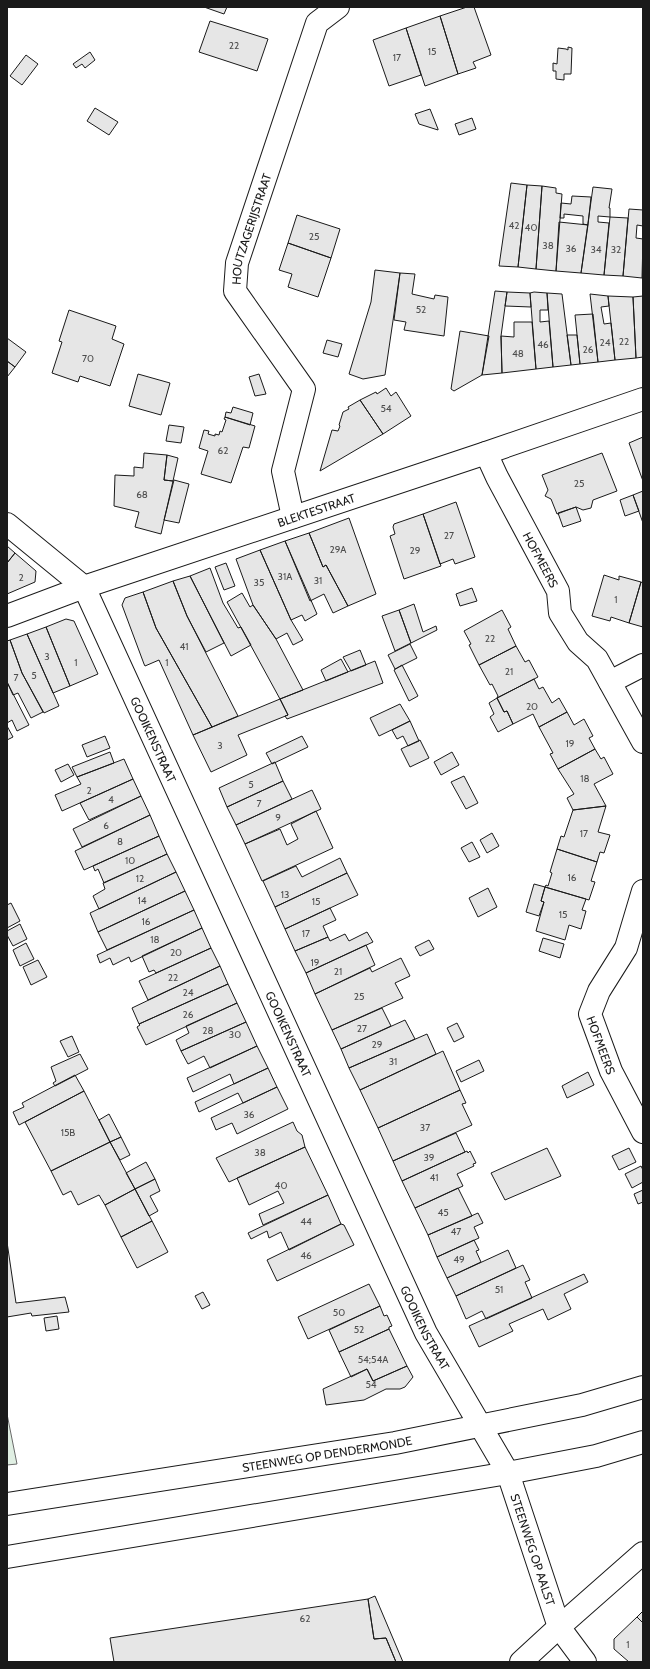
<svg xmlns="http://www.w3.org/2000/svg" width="650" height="1669" viewBox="0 0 650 1669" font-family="Cabin,sans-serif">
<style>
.green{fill:#e0efe3;stroke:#6a6a6a}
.building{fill:#e6e6e6;stroke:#1a1a1a}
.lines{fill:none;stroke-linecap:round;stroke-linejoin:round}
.minor-casing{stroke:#1a1a1a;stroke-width:24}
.secondary-casing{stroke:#1a1a1a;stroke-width:24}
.minor{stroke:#fff;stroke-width:22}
.secondary{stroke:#fff;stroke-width:22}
.labels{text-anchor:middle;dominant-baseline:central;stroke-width:3;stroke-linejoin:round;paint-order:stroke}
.number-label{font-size:10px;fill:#4d4d4d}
.street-label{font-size:12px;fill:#1a1a1a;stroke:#fff}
</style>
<rect width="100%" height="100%" fill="#fff"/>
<path class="green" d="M7,1414l10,50 -10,1z"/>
<path class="building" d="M204,7h23l-3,7z
M467,7h7l17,48 -18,7 3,6 -18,6 -18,-58z
M440,16l18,58 -33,12 -19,-58z
M210,21l58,18 -11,32 -58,-19z
M406,28l15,47 -32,11 -16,-46z
M568,47l4,1 -1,26h-7v6l-8,-1v-8h-3v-8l4,1 1,-16 8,1 2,1z
M90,52l5,8 -10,8 -3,-4 -6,4 -3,-4z
M26,55l12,9 -16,21 -12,-9z
M95,108l23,14 -9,13 -22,-14z
M430,109l8,20v1l-19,-6 -4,-10z
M472,118l4,11 -17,6 -4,-11z
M511,183l16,2 -9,82 -19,-1z
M527,185l15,1 -6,83 -18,-2z
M542,186l14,2v5l6,1 -6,77 -20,-2z
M593,187l19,2 -3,19h1v9l-12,-1v6l11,1 -5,52 -23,-2z
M572,196l19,1 -3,28 -5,-1v-8l-19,-2v4h-4l1,-15 10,1z
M629,209l14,1v16l-6,-1 -1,13 7,1 -1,39 -19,-2z
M297,215l43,14 -9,29 -43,-15z
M610,217l18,1 -5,58 -19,-1z
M559,222l29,3 -7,48 -25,-2z
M288,243l43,15 -13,39 -30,-10 4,-13 -13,-4z
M375,270l25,3 -15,102 -22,4 -14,-5 22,-72z
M400,273l15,1 -3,20 22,5 1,-4 13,2 -4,39 -40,-6 2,-8 -12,-2z
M495,291l12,1 -6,44 1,37 -20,2z
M507,292l23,1 1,14 -26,-1z
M534,292l13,1 1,17h-8v12l9,-1 4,46 -17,2 -6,-76z
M547,293l15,1 9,71 -18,2z
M590,294l18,2 1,10 -8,1 3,17 7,-1 4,37 -17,2z
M608,296l25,1 3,61 -21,2z
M643,296v61l-7,1 -3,-61z
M69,310l47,16 -4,13 12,5 -14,42 -30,-10 -2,6 -26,-9 10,-31 -3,-1z
M593,314l5,48 -18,2 -5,-49z
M514,322h18l4,47 -34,4 -1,-37 13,1z
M460,331l29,5 -7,39 -28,16 -3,-2z
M567,335h10l3,29 -9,1z
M7,338l19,14 -11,15 -8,-6z
M327,340l15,4 -4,13 -15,-4z
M7,361l8,6 -8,10z
M138,374l32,9 -9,32 -32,-9z
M259,374l7,20 -11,2 -6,-19z
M386,388l5,8 5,-4 15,24 -28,18 -23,-34 16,-8 1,2z
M360,400l23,34 -63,37 12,-41 6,1 2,-5 -1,-1 4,-13 6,-3 -1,-2z
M233,407l20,6 -3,12 -25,-8 1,-5 5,1z
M225,417l30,9 -6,22 -6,-1 -12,36 -30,-9 7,-23 -9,-3 5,-18 5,1 -1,3 7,2v-2l4,1 1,-4 2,1 4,-12 -2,-1z
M169,425l15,2 -3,16 -15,-2z
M643,437v44l-14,-38z
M144,453l23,2 -3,25 9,1 -12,53 -26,-7 4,-15 -25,-6 1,-31 19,1v-9l9,1z
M602,453l15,38 -24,9 -2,8 -8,2 -7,-3 -19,7 -6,-15 -6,-3 3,-6 -6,-15z
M167,455l11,3 -5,23 -9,-1z
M174,480l15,4 -10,39 -15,-3z
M643,491v32l-10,-28z
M633,495l6,16 -14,5 -5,-16z
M456,502l19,55 -20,7 -2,-5 -13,5 -17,-50z
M576,507l5,14 -18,6 -5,-14z
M423,514l18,52 -37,13 -14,-43 5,-2 -2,-7 1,-3z
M349,518l27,76 -28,12 -22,-41 -3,2 -14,-34z
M309,533l14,34 3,-2 22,41 -15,7 -9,-19 -14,7 -25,-60z
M285,541l32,73 -12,7 -3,-6 -11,5 -31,-70z
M7,546l8,7 -8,10z
M260,550l31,70 12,20 -10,5 -6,-12 -11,6 -23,-34 -17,-46z
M15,553l21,18 -1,11 -28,12v-31z
M226,563l9,23 -11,4 -9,-23z
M210,568l13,35 15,25 3,-1 10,18 -20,11 -41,-80z
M604,575l15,5v-4l22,6 -12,41 -18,-6 -1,4 -18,-5z
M190,576l34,67 -18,9 -19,-36 -14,-35z
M173,581l14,35 51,100 -26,11 -56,-99 -13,-36z
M641,582l2,1v44l-14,-4z
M472,588l5,13 -17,5 -4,-12z
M143,592l13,36 56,99 -19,8 -34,-75 -14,6 -1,-2 -22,-59 3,-7z
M242,593l8,14 3,-2 23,34 27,51 -23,9 -53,-97z
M414,604l9,28 13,-6 1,4 -26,13 -12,-33z
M399,610l12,33 -16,8 -13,-35z
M502,610l9,17 -3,2 8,17 -37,19 -10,-20 2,-1 -7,-13z
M66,619l8,2 24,53 -28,12 -24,-59z
M46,627l24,59 -17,7 -26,-59z
M27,634l32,72 -15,7 -22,-40 -12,-33z
M10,640l12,33 21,39 -12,6 -13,-25 -5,2 -6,-13v-41z
M410,644l7,14 -22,11 -7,-14z
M516,646l9,16 4,-2 9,17 -41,21 1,-2 -6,-12 -2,1 -11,-20z
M360,650l6,15 -15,6 -8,-14z
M341,659l7,13 -22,9 -5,-11z
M375,661l8,22 -96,36 -2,-3 3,-1 -8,-16z
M402,665l16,31 -9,5 -15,-31z
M534,679l5,10 4,-2 9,16 7,-5 8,14 -28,15 -6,-13 -20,10 -6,-13 -3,1 -7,-14z
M7,682l22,43 -12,6 -5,-11 -5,3z
M497,698l7,14 3,-1 6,13 -15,8 -8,-15 4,-3 -5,-11z
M280,699l8,16 -50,20 9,20 -36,17 -18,-37z
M400,704l10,17 -31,15 -9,-18z
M567,712l7,13 10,-6 9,17 -4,2 6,11 -37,20 -8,-15 3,-1 -14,-26z
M410,721l9,20 -11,5 -5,-10 -6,3 -5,-9z
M7,726l6,11 -6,3z
M105,736l5,12 -23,9 -5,-12z
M302,736l6,11 -36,17 -6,-11z
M420,740l9,18 -19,9 -9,-18z
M595,749l6,10 3,-2 9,17 -19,10 12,22 -33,4 -6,-12 7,-4 -16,-25z
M110,752l4,11 -37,14 -5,-10z
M452,752l7,13 -18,10 -7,-13z
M124,759l9,20 -71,32 -7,-16 26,-11 -4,-7z
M275,762l8,19 -56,26 -8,-19z
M68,764l6,11 -13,7 -6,-12z
M464,776l14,27 -12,6 -15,-27z
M133,779l8,17 -52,24 -9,-17z
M283,781l9,18 -56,26 -9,-18z
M312,790l9,19 -76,35 -9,-19z
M141,796l9,19 -68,32 -9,-18z
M606,806l-8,26 12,3 -6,18 -4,-1 -3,10 -40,-13 4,-13 3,1 9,-27z
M316,811l17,37 -71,33 -17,-37 35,-15 7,16 11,-6 -7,-15z
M150,815l9,21 -75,34 -9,-19z
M492,833l7,13 -12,7 -7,-13z
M159,836l8,18 -63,29 -6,-14 -3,2 -2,-5z
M472,842l8,15 -11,5 -8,-14z
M557,849l40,13 -6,19 4,1 -6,18 -44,-13 1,-2 2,1 4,-13 -2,-1z
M167,854l9,18 -77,37 -6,-13 12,-7 -2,-6z
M340,858l7,15 -72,34 -12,-26 33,-15 6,11z
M176,872l9,19 -87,41 -8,-19z
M347,873l11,22 -73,34 -10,-22z
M534,884l11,3 -4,14 3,1 -5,14 -13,-4z
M545,887l41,12 -4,11 4,1 -5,18 -12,-4 -4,15 -29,-9 8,-29 -3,-1z
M488,888l9,19 -19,10 -9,-19z
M185,891l9,19 -87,40 -9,-18z
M11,903l9,18 -13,7v-23z
M330,908l6,12 -13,6 5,11 -33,14 -10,-22z
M194,910l8,18 -71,34 -2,-5 -16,8 -3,-7 -10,5 -3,-8z
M20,924l7,15 -14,7 -6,-11v-4z
M202,928l9,20 -55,25 -2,-3 -5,2 -7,-16z
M367,932l6,10 -67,31 -11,-22 33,-14 2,4 15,-7 4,7z
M543,938l21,6 -4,14 -21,-7z
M429,940l5,9 -14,7 -5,-9z
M26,943l8,16 -14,7 -7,-16z
M366,945l9,20 -60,29 -9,-21z
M211,948l9,18 -72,34 -9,-19z
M401,958l9,18 -15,7 8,15 -71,32 -17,-36 55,-26 2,4z
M38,960l9,17 -16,8 -8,-18z
M220,966l8,18 -89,40 -7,-16z
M228,984l9,19 -91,42 -9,-18 3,-2 -1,-1z
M237,1003l9,19 -65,29 -5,-11 13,-7 -3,-7z
M382,1008l9,18 -50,23 -9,-19z
M405,1020l10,19 -66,29 -8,-19z
M246,1022l11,24 -47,22 -6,-12 -16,8 -7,-13z
M457,1023l7,14 -10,5 -7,-14z
M427,1034l9,20 -76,36 -11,-22z
M72,1036l7,16 -11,5 -8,-16z
M257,1046l11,22 -34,16 -4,-10 -37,18 -6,-14z
M443,1051l17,39 -82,38 -18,-38z
M80,1054l8,15 -33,17 -2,-3 3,-2 -5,-14z
M479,1060l5,11 -23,11 -5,-11z
M268,1068l9,19 -34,16 -5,-10 -39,19 -4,-10z
M588,1072l6,13 -27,13 -5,-12z
M75,1075l9,16 -65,34 -6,-13 11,-5 -2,-4z
M277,1087l11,22 -51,25 -5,-11 -16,7 -5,-12z
M460,1090l6,13 -4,1 10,21 -79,36 -15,-33z
M84,1091l26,51 -59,29 -26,-49z
M109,1114l12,23 -11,5 -11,-22z
M293,1122l4,9 5,4 3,12 -76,35 -13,-24z
M456,1133l9,19 -63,29 -9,-20z
M121,1137l9,18 -10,5 -10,-18z
M110,1142l25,47 -30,16 -6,-10 -21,10 -7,-14 -8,4 -12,-24z
M305,1147l23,48 -65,30 -4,-11 25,-11 -6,-12 -29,14 -12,-27z
M547,1148l14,28 -56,24 -14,-27z
M629,1148l7,14 -17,8 -7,-14z
M467,1151l1,2 2,-2 6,12 -3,1 1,2 -17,8 6,12 -48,22 -13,-27z
M146,1162l9,17 -20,10 -9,-16z
M641,1166l2,4v12l-11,6 -7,-14z
M155,1179l5,12 -10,5 8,15 -9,5 -14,-27z
M458,1188l14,28 -44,19 -13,-27z
M135,1189l17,32 -31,16 -16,-32z
M643,1190v12l-5,2 -4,-10z
M328,1195l13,29 -52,26 -8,-18 -12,6 -2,-7 -16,8 -3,-6z
M478,1213l5,10 -9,4 5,11 -42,19 -9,-22z
M152,1221l16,31 -31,16 -16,-31z
M341,1224l3,1 10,20 -77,36 -10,-21z
M474,1240l5,10 -3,1 5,11 -34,16 -10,-21z
M7,1242l9,61 49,-6 4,15 -37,4 -1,-3 -24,4z
M508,1250l8,18 -60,28 -9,-18z
M523,1265l7,15 -5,2 7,16 -46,21 -4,-8 -16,8 -10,-23z
M584,1274l4,8 -24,12 7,15 -23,11 -5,-11 -34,15 4,7 -34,16 -10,-21z
M369,1284l11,22 -72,33 -10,-22z
M203,1292l7,13 -8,4 -7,-13z
M380,1306l4,10 3,-1 5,11 -3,1v2l-50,23 -10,-22z
M57,1316l2,13 -13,2 -2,-13z
M389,1329l18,37 -34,15 -6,-12 -16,8 -12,-25z
M407,1366l6,11 -8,10 -5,2h-14l-22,11 -38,5 -3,-16 44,-20 6,12z
M375,1596l28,66h-7l-10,-24 -12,1 -6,-40z
M368,1599l6,40 12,-1 10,24h-282l-4,-24z
M643,1611v12l-6,-6z
M637,1617l6,6v39h-14l-15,-13v-10z"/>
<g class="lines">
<defs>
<g id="minor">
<path id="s1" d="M486,453l11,24 61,114 2,22 18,29 19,17 46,83"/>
<path id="s2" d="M293,517l-10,-46 21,-82 -69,-98 2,-28 80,-240 21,-16"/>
<path id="s3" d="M7,524l77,63 342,746 82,140 51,154 26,35"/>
<path id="s4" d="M7,616l77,-29 402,-134 157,-54"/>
<path d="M610,682l33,-17"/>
<path id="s5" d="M643,891l-17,57 -27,43 -9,23 21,57 32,61"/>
<path d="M521,1662l38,-35 84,-74"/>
</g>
<g id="secondary">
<path id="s6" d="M7,1504l388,-61 187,-38 61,-18"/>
<path d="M7,1557l501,-84 88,-17 47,-14"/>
</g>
</defs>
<use href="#minor" class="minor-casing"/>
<use href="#secondary" class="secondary-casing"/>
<use href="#minor" class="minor"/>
<use href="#secondary" class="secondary"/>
</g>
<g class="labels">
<g class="number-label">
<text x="234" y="45">22</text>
<text x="432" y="51">15</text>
<text x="397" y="57">17</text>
<text x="514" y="225">42</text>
<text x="531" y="227">40</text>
<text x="314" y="236">25</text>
<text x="548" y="245">38</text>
<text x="571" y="248">36</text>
<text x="596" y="249">34</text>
<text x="616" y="249">32</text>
<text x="421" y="309">52</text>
<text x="624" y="341">22</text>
<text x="605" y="342">24</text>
<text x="543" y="344">46</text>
<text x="588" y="349">26</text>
<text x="518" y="353">48</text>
<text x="88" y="358">70</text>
<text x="386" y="408">54</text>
<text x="223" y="450">62</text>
<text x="579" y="483">25</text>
<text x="142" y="494">68</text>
<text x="449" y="535">27</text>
<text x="338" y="549">29A</text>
<text x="415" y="550">29</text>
<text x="285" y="576">31A</text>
<text x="21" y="577">2</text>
<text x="318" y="580">31</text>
<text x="259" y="582">35</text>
<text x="616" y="599">1</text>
<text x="490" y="638">22</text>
<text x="184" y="646">41</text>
<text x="47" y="656">3</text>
<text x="76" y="662">1</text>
<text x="167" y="662">1</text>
<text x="509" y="671">21</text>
<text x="34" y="675">5</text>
<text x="16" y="677">7</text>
<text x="532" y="706">20</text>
<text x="570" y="743">19</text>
<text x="220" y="745">3</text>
<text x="585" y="778">18</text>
<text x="251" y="784">5</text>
<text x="89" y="790">2</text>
<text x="111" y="799">4</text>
<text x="259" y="803">7</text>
<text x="278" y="817">9</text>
<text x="106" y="825">6</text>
<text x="584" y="833">17</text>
<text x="120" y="841">8</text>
<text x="130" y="860">10</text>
<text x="572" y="877">16</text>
<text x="140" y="878">12</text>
<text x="285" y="894">13</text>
<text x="142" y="900">14</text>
<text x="316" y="901">15</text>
<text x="563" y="914">15</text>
<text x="146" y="921">16</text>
<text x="306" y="933">17</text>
<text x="155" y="939">18</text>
<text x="176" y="952">20</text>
<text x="315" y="962">19</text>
<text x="338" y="971">21</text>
<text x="173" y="977">22</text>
<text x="188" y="992">24</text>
<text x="359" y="996">25</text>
<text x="188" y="1014">26</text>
<text x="362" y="1028">27</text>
<text x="208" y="1030">28</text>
<text x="235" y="1034">30</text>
<text x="377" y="1044">29</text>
<text x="393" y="1061">31</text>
<text x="249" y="1114">36</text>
<text x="425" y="1127">37</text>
<text x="68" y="1132">15B</text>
<text x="260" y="1152">38</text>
<text x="429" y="1157">39</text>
<text x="434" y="1177">41</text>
<text x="281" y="1185">40</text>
<text x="443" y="1212">45</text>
<text x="306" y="1221">44</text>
<text x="456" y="1231">47</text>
<text x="306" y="1255">46</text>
<text x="459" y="1259">49</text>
<text x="499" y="1289">51</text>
<text x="339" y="1312">50</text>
<text x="359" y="1329">52</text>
<text x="373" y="1359">54;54A</text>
<text x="371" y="1384">54</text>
<text x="305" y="1618">62</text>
<text x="628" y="1644">1</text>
</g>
<g class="street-label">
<text stroke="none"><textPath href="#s2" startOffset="316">HOUTZAGERIJSTRAAT</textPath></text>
<text stroke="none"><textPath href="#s4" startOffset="327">BLEKTESTRAAT</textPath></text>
<text stroke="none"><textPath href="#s1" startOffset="120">HOFMEERS</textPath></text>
<text stroke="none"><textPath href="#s3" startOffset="267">GOOIKENSTRAAT</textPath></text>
<text stroke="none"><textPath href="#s3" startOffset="591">GOOIKENSTRAAT</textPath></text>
<text stroke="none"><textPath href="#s5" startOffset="168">HOFMEERS</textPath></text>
<text stroke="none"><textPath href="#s3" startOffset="915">GOOIKENSTRAAT</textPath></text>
<text stroke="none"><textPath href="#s6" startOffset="324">STEENWEG OP DENDERMONDE</textPath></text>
<text stroke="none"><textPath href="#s3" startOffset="1163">STEENWEG OP AALST</textPath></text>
</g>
</g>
<rect width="650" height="1669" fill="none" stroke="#1a1a1a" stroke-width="16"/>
</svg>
